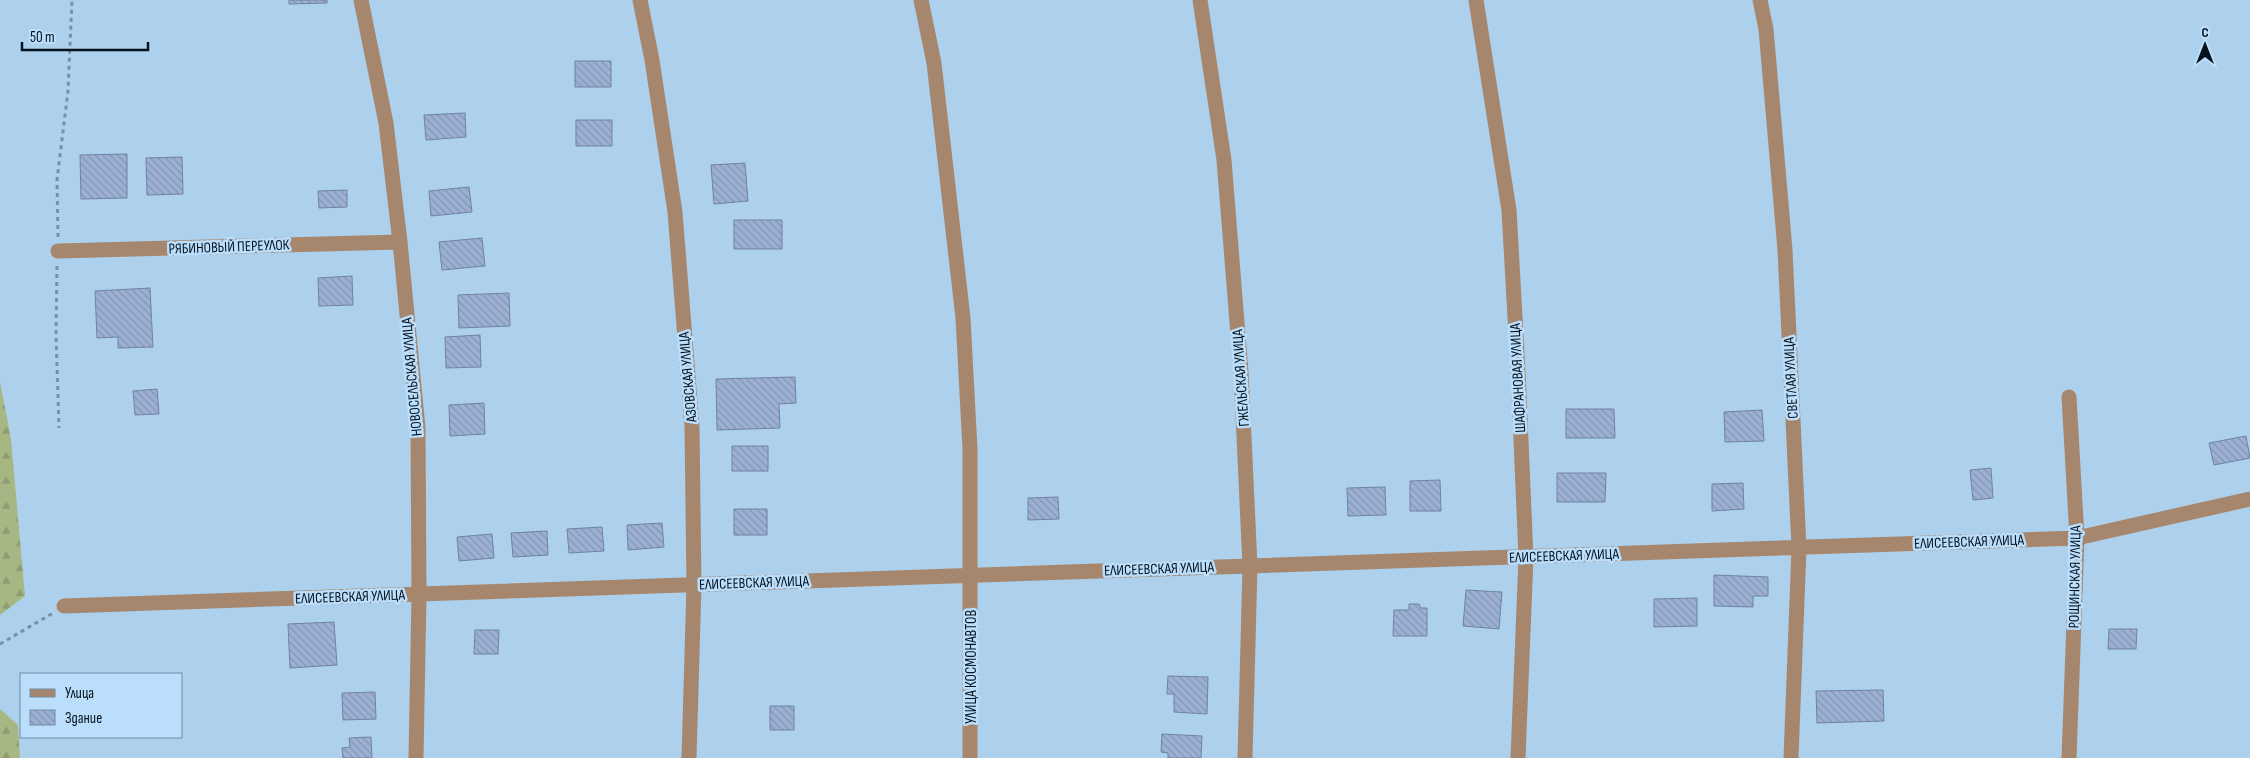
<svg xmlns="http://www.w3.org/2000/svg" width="2250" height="758" viewBox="0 0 2250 758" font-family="'Sofia Sans Condensed',sans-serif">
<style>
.forest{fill:url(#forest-firs)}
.building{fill:url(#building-back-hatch);stroke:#7082a3}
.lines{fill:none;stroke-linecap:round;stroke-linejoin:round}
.path{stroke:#7591a7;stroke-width:3;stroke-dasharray:4 4;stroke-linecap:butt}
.minor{stroke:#a6876e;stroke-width:15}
.labels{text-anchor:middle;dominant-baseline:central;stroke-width:5;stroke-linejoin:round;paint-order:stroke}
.street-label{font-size:15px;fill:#05121c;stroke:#badefb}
</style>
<defs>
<pattern id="forest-firs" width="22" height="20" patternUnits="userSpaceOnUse" patternTransform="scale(1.25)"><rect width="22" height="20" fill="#a7b783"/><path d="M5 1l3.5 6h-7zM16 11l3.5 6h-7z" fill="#8e9c71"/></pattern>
<pattern id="building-back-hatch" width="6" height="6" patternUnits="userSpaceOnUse" patternTransform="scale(1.25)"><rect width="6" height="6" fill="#9cb0d3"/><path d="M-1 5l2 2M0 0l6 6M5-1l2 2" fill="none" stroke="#8596b5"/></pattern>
</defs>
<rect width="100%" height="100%" fill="#add1ed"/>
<path class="forest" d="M0,382l11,57 14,157 -25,19z
M0,709l18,16 2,33h-20z"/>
<path class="building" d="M289,0h38v3l-38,1z
M575,61h36v26h-36z
M465,113l1,24 -40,3 -2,-25z
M576,120h36v26h-36z
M127,154v44l-46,1 -1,-44z
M182,157l1,37 -36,1 -1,-37z
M745,163l3,38 -34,3 -3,-39z
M469,187l3,25 -41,4 -2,-25z
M347,190v17l-28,1 -1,-17z
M734,220h48v29h-48z
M482,238l3,28 -43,4 -3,-28z
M352,276l1,29 -34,1 -1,-28z
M150,288l3,59 -35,1v-11l-21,1 -2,-47z
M509,293l1,33 -51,2 -1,-33z
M480,335l1,32 -35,1 -1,-31z
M795,377l1,26 -17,1 1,24 -63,2 -1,-51z
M157,389l2,25 -24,1 -2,-24z
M484,403l1,31 -35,2 -1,-31z
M1566,409h48l1,29h-49z
M1762,410l2,31 -39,1 -1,-30z
M2246,436l4,22 -36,7 -5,-22z
M732,446h36v25h-36z
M1991,468l2,30 -20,2 -3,-30z
M1557,473h49l-1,29h-48z
M1440,480l1,31h-31v-30z
M1743,483l1,26 -32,2v-27z
M1385,487l1,28 -38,1 -1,-28z
M1058,497l1,22 -31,1v-22z
M734,509h33v26h-33z
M662,523l2,24 -36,3 -1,-25z
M602,527l2,24 -35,2 -2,-24z
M547,531l1,24 -35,2 -2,-24z
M492,534l2,24 -35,3 -2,-24z
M1714,575l54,2v19h-15v11l-39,-1z
M1466,590l36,2 -3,37 -36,-3z
M1697,598v28l-43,1v-28z
M1409,604h10l2,4h6v28h-34l1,-26h15z
M334,622l3,43 -47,3 -2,-44z
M2109,629h28l-1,20h-28z
M475,630h24l-1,24h-24z
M1168,676l40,1 -1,37 -33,-2v-18h-7z
M1883,690l1,31 -67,2 -1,-32z
M375,692l1,27 -33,1 -1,-27z
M770,706h24v24h-24z
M1162,734l40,2 -1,22h-33v-5l-7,-1z
M371,737l1,21h-29l-1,-10 8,-1 -1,-9z"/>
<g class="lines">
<path class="path" d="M58,237l-1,-57 11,-89 4,-91
M57,266l-1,69 3,93
M0,644l53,-31"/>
<path class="minor" d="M361,0l25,123 14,119 18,186 1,167 -3,163
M640,0l12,60 23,152 17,215 2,158 -5,173
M921,0l13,63 29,255 7,131v309
M1200,0l24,160 17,212 9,194 -5,192
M1476,0l33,210 9,161 8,186 -8,201
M1760,0l6,29 19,221 14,298 -8,210
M58,251l342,-9
M2069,397l8,141 -8,220
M64,606l2013,-68 173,-39"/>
</g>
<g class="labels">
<g class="street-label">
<text transform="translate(229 247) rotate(-2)">РЯБИНОВЫЙ ПЕРЕУЛОК</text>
<text transform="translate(412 377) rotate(-95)">НОВОСЕЛЬСКАЯ УЛИЦА</text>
<text transform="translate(688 377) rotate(-95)">АЗОВСКАЯ УЛИЦА</text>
<text transform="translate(1241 378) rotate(-94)">ГЖЕЛЬСКАЯ УЛИЦА</text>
<text transform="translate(1518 378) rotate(-93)">ШАФРАНОВАЯ УЛИЦА</text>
<text transform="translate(1791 378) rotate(-93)">СВЕТЛАЯ УЛИЦА</text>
<text transform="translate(1969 542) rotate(-2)">ЕЛИСЕЕВСКАЯ УЛИЦА</text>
<text transform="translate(1564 556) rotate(-2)">ЕЛИСЕЕВСКАЯ УЛИЦА</text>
<text transform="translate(1159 569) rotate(-2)">ЕЛИСЕЕВСКАЯ УЛИЦА</text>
<text transform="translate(2075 577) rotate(-89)">РОЩИНСКАЯ УЛИЦА</text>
<text transform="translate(754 583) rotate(-2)">ЕЛИСЕЕВСКАЯ УЛИЦА</text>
<text transform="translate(350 597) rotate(-2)">ЕЛИСЕЕВСКАЯ УЛИЦА</text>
<text transform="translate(971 667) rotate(-90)">УЛИЦА КОСМОНАВТОВ</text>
</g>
</g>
<rect x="20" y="673" width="162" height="65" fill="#badefb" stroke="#728ca2"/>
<rect x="30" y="689" width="25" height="8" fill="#a6876e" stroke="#728ca2"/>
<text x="65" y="698" font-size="15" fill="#05121c">Улица</text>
<rect x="30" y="710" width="25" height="15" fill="url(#building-back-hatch)" stroke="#728ca2"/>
<text x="65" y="723" font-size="15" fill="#05121c">Здание</text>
<g transform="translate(2205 45)" stroke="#badefb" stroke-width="4" paint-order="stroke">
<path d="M0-4L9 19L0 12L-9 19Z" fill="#05121c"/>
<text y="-8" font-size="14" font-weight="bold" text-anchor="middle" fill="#05121c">С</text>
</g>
<path d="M22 42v8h126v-8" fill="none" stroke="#05121c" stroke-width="2.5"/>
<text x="30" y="42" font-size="15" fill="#05121c" stroke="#badefb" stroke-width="4" paint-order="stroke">50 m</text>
</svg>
